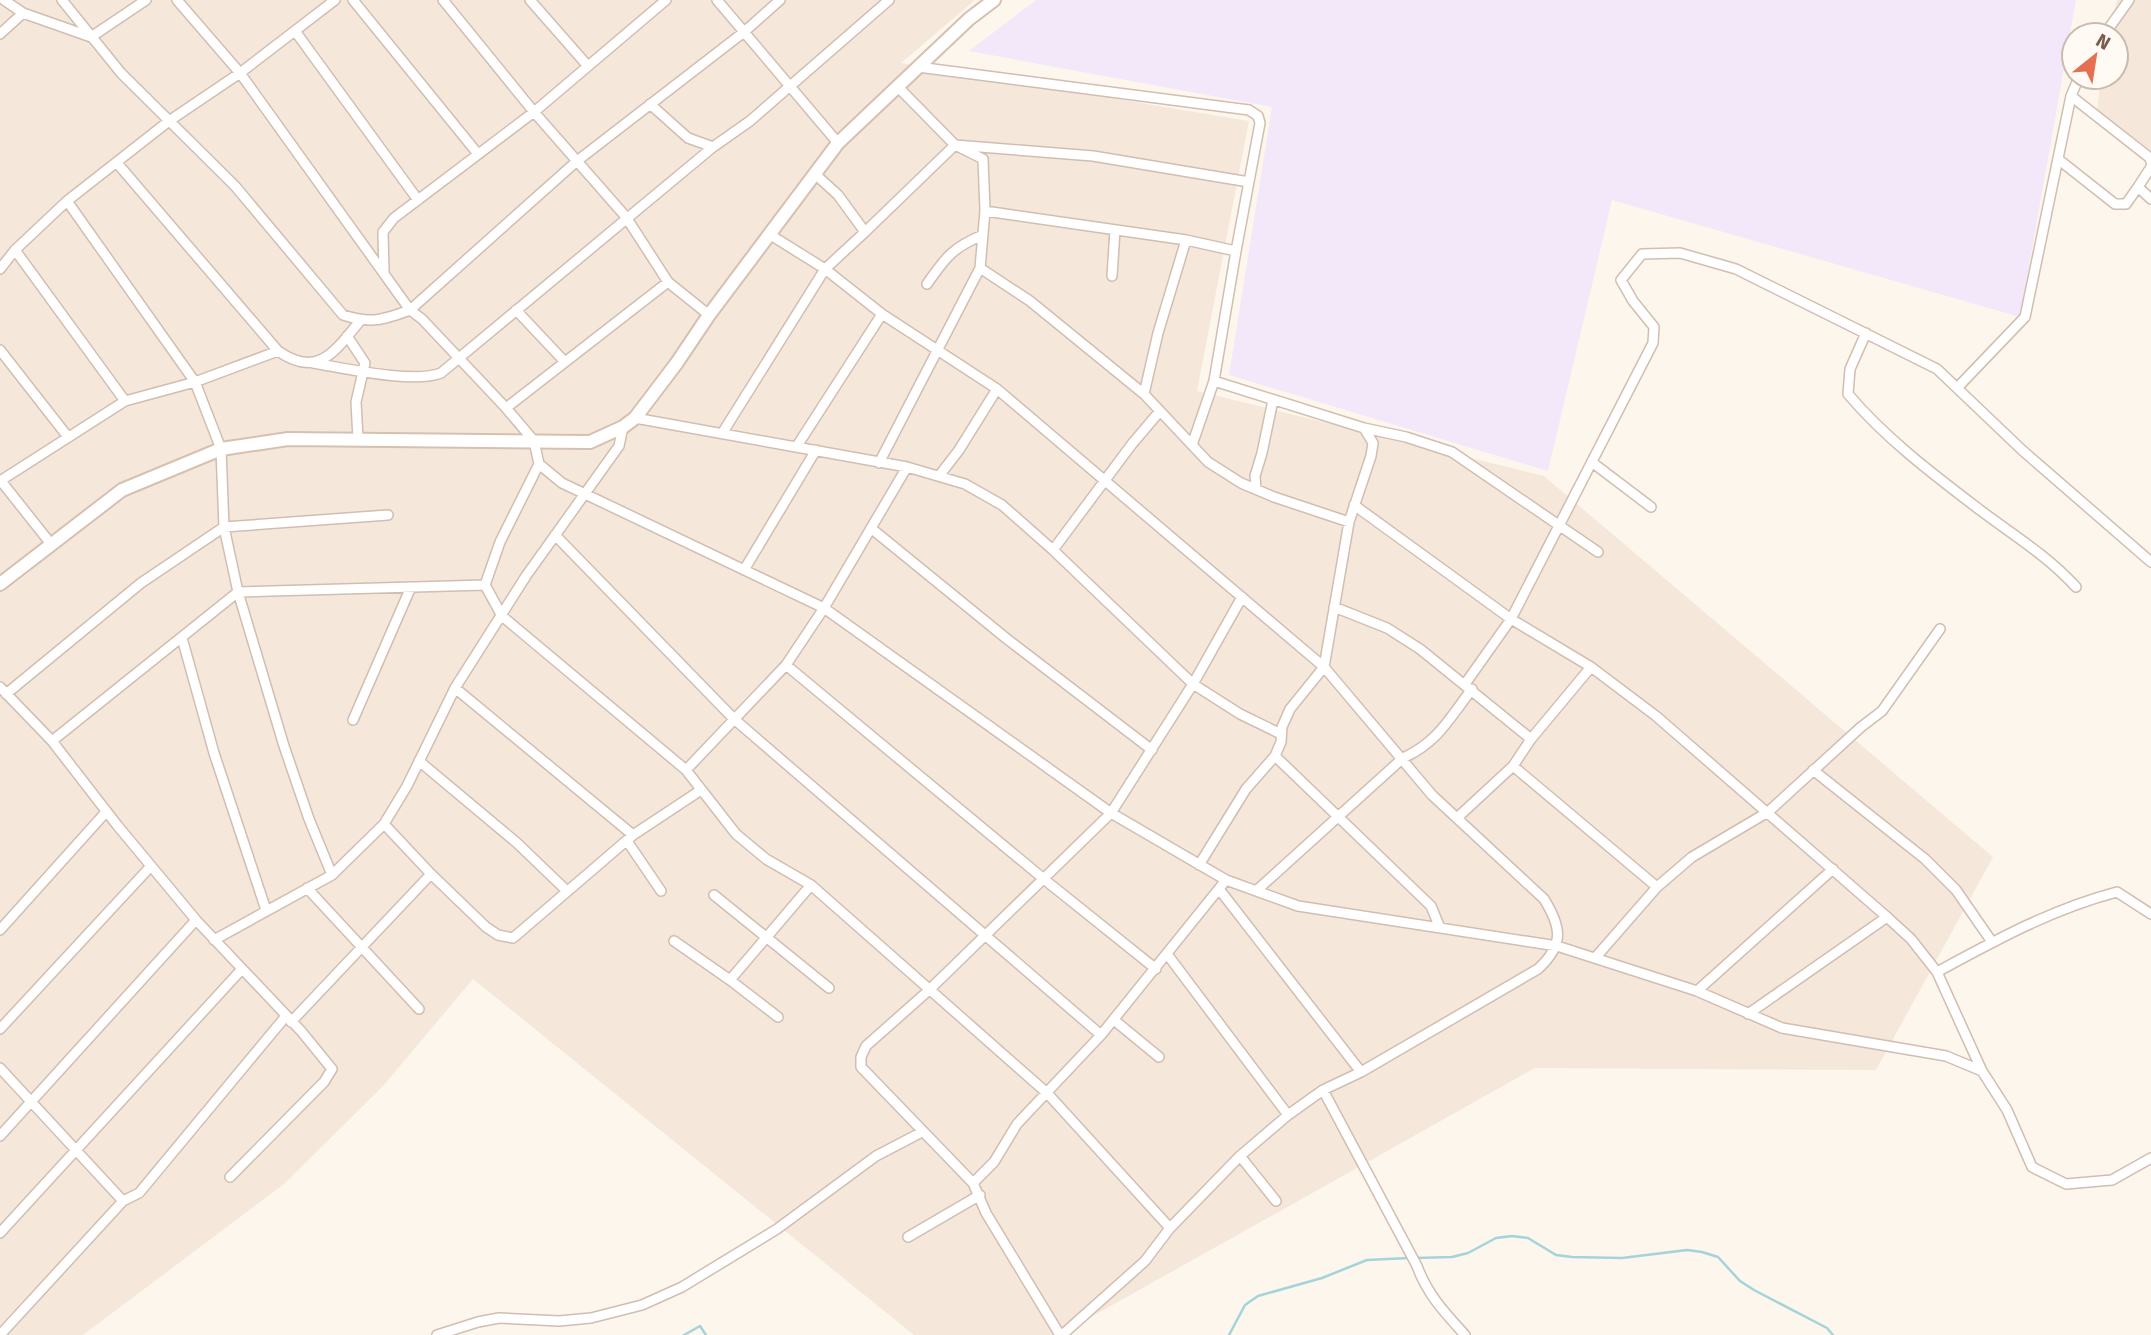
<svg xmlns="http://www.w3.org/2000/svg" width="2151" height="1335" viewBox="0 0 2151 1335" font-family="'Fira Sans',sans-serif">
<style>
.residential{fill:#f5e8da}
.education{fill:#f3e8fa}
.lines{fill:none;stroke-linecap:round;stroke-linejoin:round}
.stream{stroke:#a5d3da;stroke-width:2.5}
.street-casing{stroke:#d1beb0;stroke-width:12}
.secondary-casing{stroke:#d6c0b0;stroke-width:16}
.street{stroke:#fff;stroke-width:9}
.secondary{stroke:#fff;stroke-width:12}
</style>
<rect width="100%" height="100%" fill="#fdf6ec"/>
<path class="residential" d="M0,0h975l-74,63 348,58 -52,270 347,85 449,381 -117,213 -341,-2 -476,267h-145l-441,-356 -90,107 -99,98 -201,151h-83z
M2117,0h34v152l-54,-40 4,-35h15v-42h-6z"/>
<path class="education" d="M1036,0h1040l-56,317 -408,-117 -64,271 -319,-96 43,-268 -303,-56z"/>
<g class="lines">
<path class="stream" d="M1415,1258l37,-1 16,-4 28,-15 16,-2 16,2 28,17 16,2 50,1 65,-8 15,2 16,5 22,24 14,9 73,38 6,7
M684,1335l16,-9 6,9
M1229,1335l16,-30 13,-9 64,-18 45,-18 42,-2"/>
<defs>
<path id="street" d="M4,0l19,13 68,24 55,-37
M62,0l59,73 114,113 108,129c28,9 40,5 67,-5l12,9 84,89 28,33 5,23 23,19 262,125 287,205 115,67 72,26 259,40 140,45 85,37 164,28 36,15 25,39 25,57 34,17 46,-4 39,-22
M177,0l63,73 170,237 167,-149 167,-129 36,-32
M353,0l125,154
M443,0l91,112 92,105 42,65 41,33
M530,0l57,65
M717,0l121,143
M295,31l123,169
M0,34l23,-21
M2104,35l25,-35
M918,67l331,43 9,6 2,7 -24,128
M2071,96l79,62 1,4
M650,104l38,34 25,9
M2058,159l57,45h11l12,-17 13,12
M117,163l161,188c40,28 57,0 82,-30
M815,174l23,21 27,37 90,-87 138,11 156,26
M2138,187l13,-20
M67,201l128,181 26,67 3,78 14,65 46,154 25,73 23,56
M985,211l201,29 50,11 -22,130 -22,64
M769,234l56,35 57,45 115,75 327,278 108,128 112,104c18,29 20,46 -6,70l-177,103 -38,18 -35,25 -121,-161
M15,250l110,151
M980,268l50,33 114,93 64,68 33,21 33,14 75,25
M0,269l15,-19 52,-49 102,-80 71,-48 95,-73
M384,272l-1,-40 11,-14 140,-106 132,-112
M1112,276l3,-46
M927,284c18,-26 26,-37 56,-49
M516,310l49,52
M1866,333l-16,36 -2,25c37,44 86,81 132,116 33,25 68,46 96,77
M347,336l18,27 -9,39 2,37
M0,350l68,87
M313,363c31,5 101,21 128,10l272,-226 37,-26 139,-121
M1957,388l68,-71 46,-221 8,-19
M1144,394l14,-61 28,-93
M506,408l162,-126
M635,418l272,49 58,17 37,21 51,45 140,134 47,30 41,20
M1364,428l42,9 46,15 146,100
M723,432l102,-163 40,-37
M797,446l85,-132
M879,463l101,-195 5,-57 -2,-52 -28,-14 -57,-58
M1593,463l58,44
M939,476l20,-26 38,-61
M0,481l125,-80 70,-19 83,-31
M1,481l50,63
M1256,489l-1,-13 7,-23 11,-53
M1354,505l157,114 80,48 65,49 231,201 24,22 26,33 45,99
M872,529l135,110 145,111
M555,535l179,184 367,316
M1053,550l79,-106 28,-33
M744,570l72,-120
M485,585l17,31 184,154 50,64 30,25 45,26 236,208 123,135
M1334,607l53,21 33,21 111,90
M182,638l32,115 52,157
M786,665l259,215 111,89
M1465,684l46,-65 142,-276 1,-16 -21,-26 -12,-21 21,-26 38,-1 56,16 201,100 85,81 129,112
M0,687l52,54 65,84 79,95 105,111 31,38 -8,13 -94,95
M455,688l178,147
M6,694l135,-111 83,-56 164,-12
M353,720l58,-133
M52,741l186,-149 247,-7 15,-43 39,-78
M1275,756l156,150 9,22
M419,761l98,82 50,48
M1513,766l144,121
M686,770l100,-105 38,-57 83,-141
M1813,770l112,89 31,31 36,52
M1458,817l55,-51 18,-27 60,-72
M384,824l47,50 55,53 12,8 15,3 120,-103 68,-45
M627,841l34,50
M1199,865l47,-76 29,-33 6,-14 1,-15 8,-18 34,-42 25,-145 22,-66 2,-13 -9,-15 -150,-47
M307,888l112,121
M1219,889l142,183
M1256,891l147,-133c35,-16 46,-39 69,-69
M714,895l115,93
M0,930l106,-118
M214,940l118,-65 52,-51 23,-38 48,-98 71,-112 93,-130 4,-19
M674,941l56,39 48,37
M1595,958l62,-71 35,-30 76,-45 93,-85 21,-16 58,-82
M1937,972c59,-32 115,-63 180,-80l34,22
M730,980l81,-95
M1697,991l136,-122
M1748,1014l139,-97
M1114,1020l45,37
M291,1022l140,-148
M0,1029l151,-163
M0,1068l123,133
M1323,1090l94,176c10,28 28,47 48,69
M0,1136l196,-216
M1240,1156l48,-41
M973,1183l-112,-116v-10l5,-11 62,-55 183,-178 82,-129 49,-87
M0,1233l242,-264
M908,1237l72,-42
M0,1335l123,-134 16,-8 147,-177
M437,1335l41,-13 21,-4 60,3 32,-3 51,-13 40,-18 95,-58 99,-73 46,-24
M1060,1335l-74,-122 -13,-30 21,-21 23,-38 84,-89 125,-155
M1062,1335l83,-74 25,-33 70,-72 36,45"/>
<path id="secondary" d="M0,584l122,-94 99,-41 67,-10 302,3 33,-15 12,-9 41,-54 33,-49 129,-172 131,-124 25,-19"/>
</defs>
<use href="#street" class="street-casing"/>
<use href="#secondary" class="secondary-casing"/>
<use href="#street" class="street"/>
<use href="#secondary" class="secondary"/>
</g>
<g transform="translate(2095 56) rotate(30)"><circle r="33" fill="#fffaf3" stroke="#cabbb1" stroke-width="2"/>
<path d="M0-5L12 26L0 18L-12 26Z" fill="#e76f51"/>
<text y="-10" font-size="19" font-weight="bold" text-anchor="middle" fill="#7a5c4d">N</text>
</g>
</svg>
